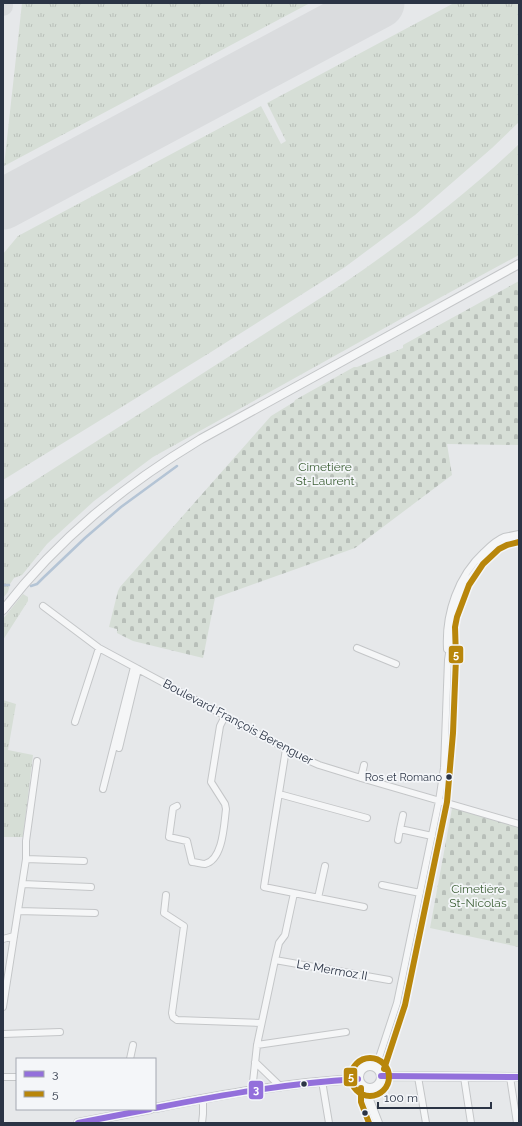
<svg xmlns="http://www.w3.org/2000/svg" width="522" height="1126" viewBox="0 0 522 1126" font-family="Raleway,sans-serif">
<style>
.grass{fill:url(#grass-tufts)}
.cemetery{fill:url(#cemetery-stones)}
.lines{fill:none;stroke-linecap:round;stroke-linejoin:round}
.stream{stroke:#b4c4d5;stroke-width:2.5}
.taxiway{stroke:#dadcde;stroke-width:20}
.runway{stroke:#dadcde;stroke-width:51}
.minor-casing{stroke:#c4c6c8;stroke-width:8}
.tertiary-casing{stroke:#c4c6c8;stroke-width:10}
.minor{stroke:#f5f6f7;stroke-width:6}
.tertiary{stroke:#f5f6f7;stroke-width:8}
.bus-1-casing{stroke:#f4f6f9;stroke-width:9}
.bus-2-casing{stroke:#f4f6f9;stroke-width:9}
.bus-1{stroke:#9370db;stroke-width:6}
.bus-2{stroke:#b8860b;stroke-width:6}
.bus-dot{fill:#2b3445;stroke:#f4f6f9;stroke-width:1.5}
.labels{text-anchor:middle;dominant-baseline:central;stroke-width:3.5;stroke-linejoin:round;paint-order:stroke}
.bus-label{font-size:11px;fill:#2b3445;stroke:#f4f6f9;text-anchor:end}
.park-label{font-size:12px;fill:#3f6138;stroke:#f4f6f9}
.street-label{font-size:12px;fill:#2b3445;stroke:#f4f6f9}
.line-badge{stroke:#f4f6f9;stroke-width:1.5}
.badge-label{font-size:11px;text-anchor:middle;font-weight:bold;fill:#fff}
</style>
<defs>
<pattern id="grass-tufts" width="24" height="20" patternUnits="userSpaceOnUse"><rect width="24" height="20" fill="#d6ded6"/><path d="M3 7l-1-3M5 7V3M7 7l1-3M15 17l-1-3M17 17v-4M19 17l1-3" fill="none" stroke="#b8bfb9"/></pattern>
<pattern id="cemetery-stones" width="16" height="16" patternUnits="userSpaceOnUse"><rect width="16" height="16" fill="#d6ded6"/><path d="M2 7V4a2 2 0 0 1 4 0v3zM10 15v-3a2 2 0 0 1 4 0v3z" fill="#b8bfb9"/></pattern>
</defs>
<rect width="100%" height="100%" fill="#e6e8ea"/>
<path class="grass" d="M22,3h288l-306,163z
M454,3h65v119l-27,26 -77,67 -70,52 -134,85 -208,128v-226l15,-18 243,-130 20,38 5,-3 -19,-38z
M519,144v111l-111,60 -255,142 -59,44 -47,43 -25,31 -8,3 -4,6 -2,8 -5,6v-97l341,-218c61,-42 121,-87 175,-139z
M23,594l5,3v4l-25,39v-21z
M3,700l13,4 -8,46 25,5 -10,82h-20z"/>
<path class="cemetery" d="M519,281v164l-72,-1 5,31 -97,73 -140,50 -12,60 -70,-17 -16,-8v-4l-8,-2 9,-36 2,-4 151,-171 23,-14 1,-2 59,-33h3l46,-19v-3z
M453,803l66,18v126l-89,-19z"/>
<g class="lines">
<path class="stream" d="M3,585h6
M31,586l6,-2 6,-6 42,-40 36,-31 56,-41"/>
<path class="taxiway" d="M3,6v-3
M3,205l6,-4"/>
<path class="runway" d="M3,204l376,-201"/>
<defs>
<path id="minor" d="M43,606l56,42 204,110 16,7 42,13 158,46
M357,648l39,16
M447,649c-2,-36 11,-73 37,-97 6,-6 12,-12 20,-15 5,-1 10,-2 15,-3
M75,722l24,-74
M119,748l19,-79
M286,749l-22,138 100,20
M361,778l3,-13
M103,789l31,-122
M279,794l88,24
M177,806l-4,2 -4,29 18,4 5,21c4,0 9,2 13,2 18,-4 19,-39 21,-55l-1,-5 -14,-22 9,-56 5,-10
M403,815l-3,14 32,7
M398,840l2,-11
M26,859l58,2
M23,884l68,3
M382,885l38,8
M166,895l-2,18 20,13 -12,87 1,4 4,3 84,3
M318,898l7,-32
M18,911l77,2
M3,939l11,-3
M275,960l114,20
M3,1007l23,-148v-18l11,-80
M3,1034l57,-2
M257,1045l89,-13
M130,1059l3,-14
M255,1062l26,25
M376,1067l21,-64 42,-202 5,-33 4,-108 7,-46 6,-20 5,-10 20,-27 9,-8 10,-6 14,-3
M3,1077h14
M418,1077l8,46
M464,1077l7,46
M510,1077l7,46
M322,1081l7,42
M252,1091l5,-46 18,-85 4,-17 6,-8 9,-42
M202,1123l1,-9v-16"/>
<path id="tertiary" d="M3,610c56,-72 120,-124 198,-171l318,-175
M359 1077a11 11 0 1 1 22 0a11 11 0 1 1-22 0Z
M381,1076l138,1
M369,1088v12l9,23
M155,1108c66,-13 136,-26 203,-29
M78,1123l72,-14"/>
</defs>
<use href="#minor" class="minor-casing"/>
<use href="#tertiary" class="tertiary-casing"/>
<use href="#minor" class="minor"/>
<use href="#tertiary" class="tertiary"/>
<defs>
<path id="bus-1" d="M381,1076l138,1
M155,1108c67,-13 134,-25 203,-29
M78,1123l72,-14"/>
<path id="bus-2" d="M351 1077a19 19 0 1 1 38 0a19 19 0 1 1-38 0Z
M384,1069l21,-64 42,-203 6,-69 3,-75 -1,-31 2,-10 12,-32 14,-21 16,-15 8,-4 12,-3
M361,1088v14l8,21"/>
</defs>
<use href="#bus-1" class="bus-1-casing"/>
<use href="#bus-2" class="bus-2-casing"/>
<use href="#bus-1" class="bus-1"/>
<use href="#bus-2" class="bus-2"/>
</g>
<g class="bus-dot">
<circle cx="449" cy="777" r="3.5"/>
<circle cx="304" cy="1084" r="3.5"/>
<circle cx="365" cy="1113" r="3.5"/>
</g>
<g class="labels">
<g class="bus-label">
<text x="442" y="777">Ros et Romano</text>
</g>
<g class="park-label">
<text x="325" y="467">Cimetière<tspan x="325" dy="14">St-Laurent</tspan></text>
<text x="478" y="889">Cimetière<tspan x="478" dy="14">St-Nicolas</tspan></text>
</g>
<g class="street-label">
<text transform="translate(238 722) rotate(28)">Boulevard François Berenguer</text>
<text transform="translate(332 970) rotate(10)">Le Mermoz II</text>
</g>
</g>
<g class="line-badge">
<rect x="448" y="645" width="16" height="19" rx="4" fill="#b8860b"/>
<rect x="343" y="1067" width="15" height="20" rx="4" fill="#b8860b"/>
<rect x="248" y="1080" width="16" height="20" rx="4" fill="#9370db"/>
</g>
<g class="badge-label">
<text x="456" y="659">5</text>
<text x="351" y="1081">5</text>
<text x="256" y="1094">3</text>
</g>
<rect width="522" height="1126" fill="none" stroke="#2b3445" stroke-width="8"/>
<rect x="16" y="1058" width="140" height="52" fill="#f4f6f9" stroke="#a4a8b1"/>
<rect x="24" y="1071" width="20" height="6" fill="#9370db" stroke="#a4a8b1"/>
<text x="52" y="1078" font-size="12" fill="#2b3445">3</text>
<rect x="24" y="1091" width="20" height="6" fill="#b8860b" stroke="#a4a8b1"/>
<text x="52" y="1098" font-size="12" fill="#2b3445">5</text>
<path d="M378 1102v6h113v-6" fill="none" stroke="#2b3445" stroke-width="2"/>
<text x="384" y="1102" font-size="12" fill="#2b3445" stroke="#f4f6f9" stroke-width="3" paint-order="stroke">100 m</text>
</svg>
